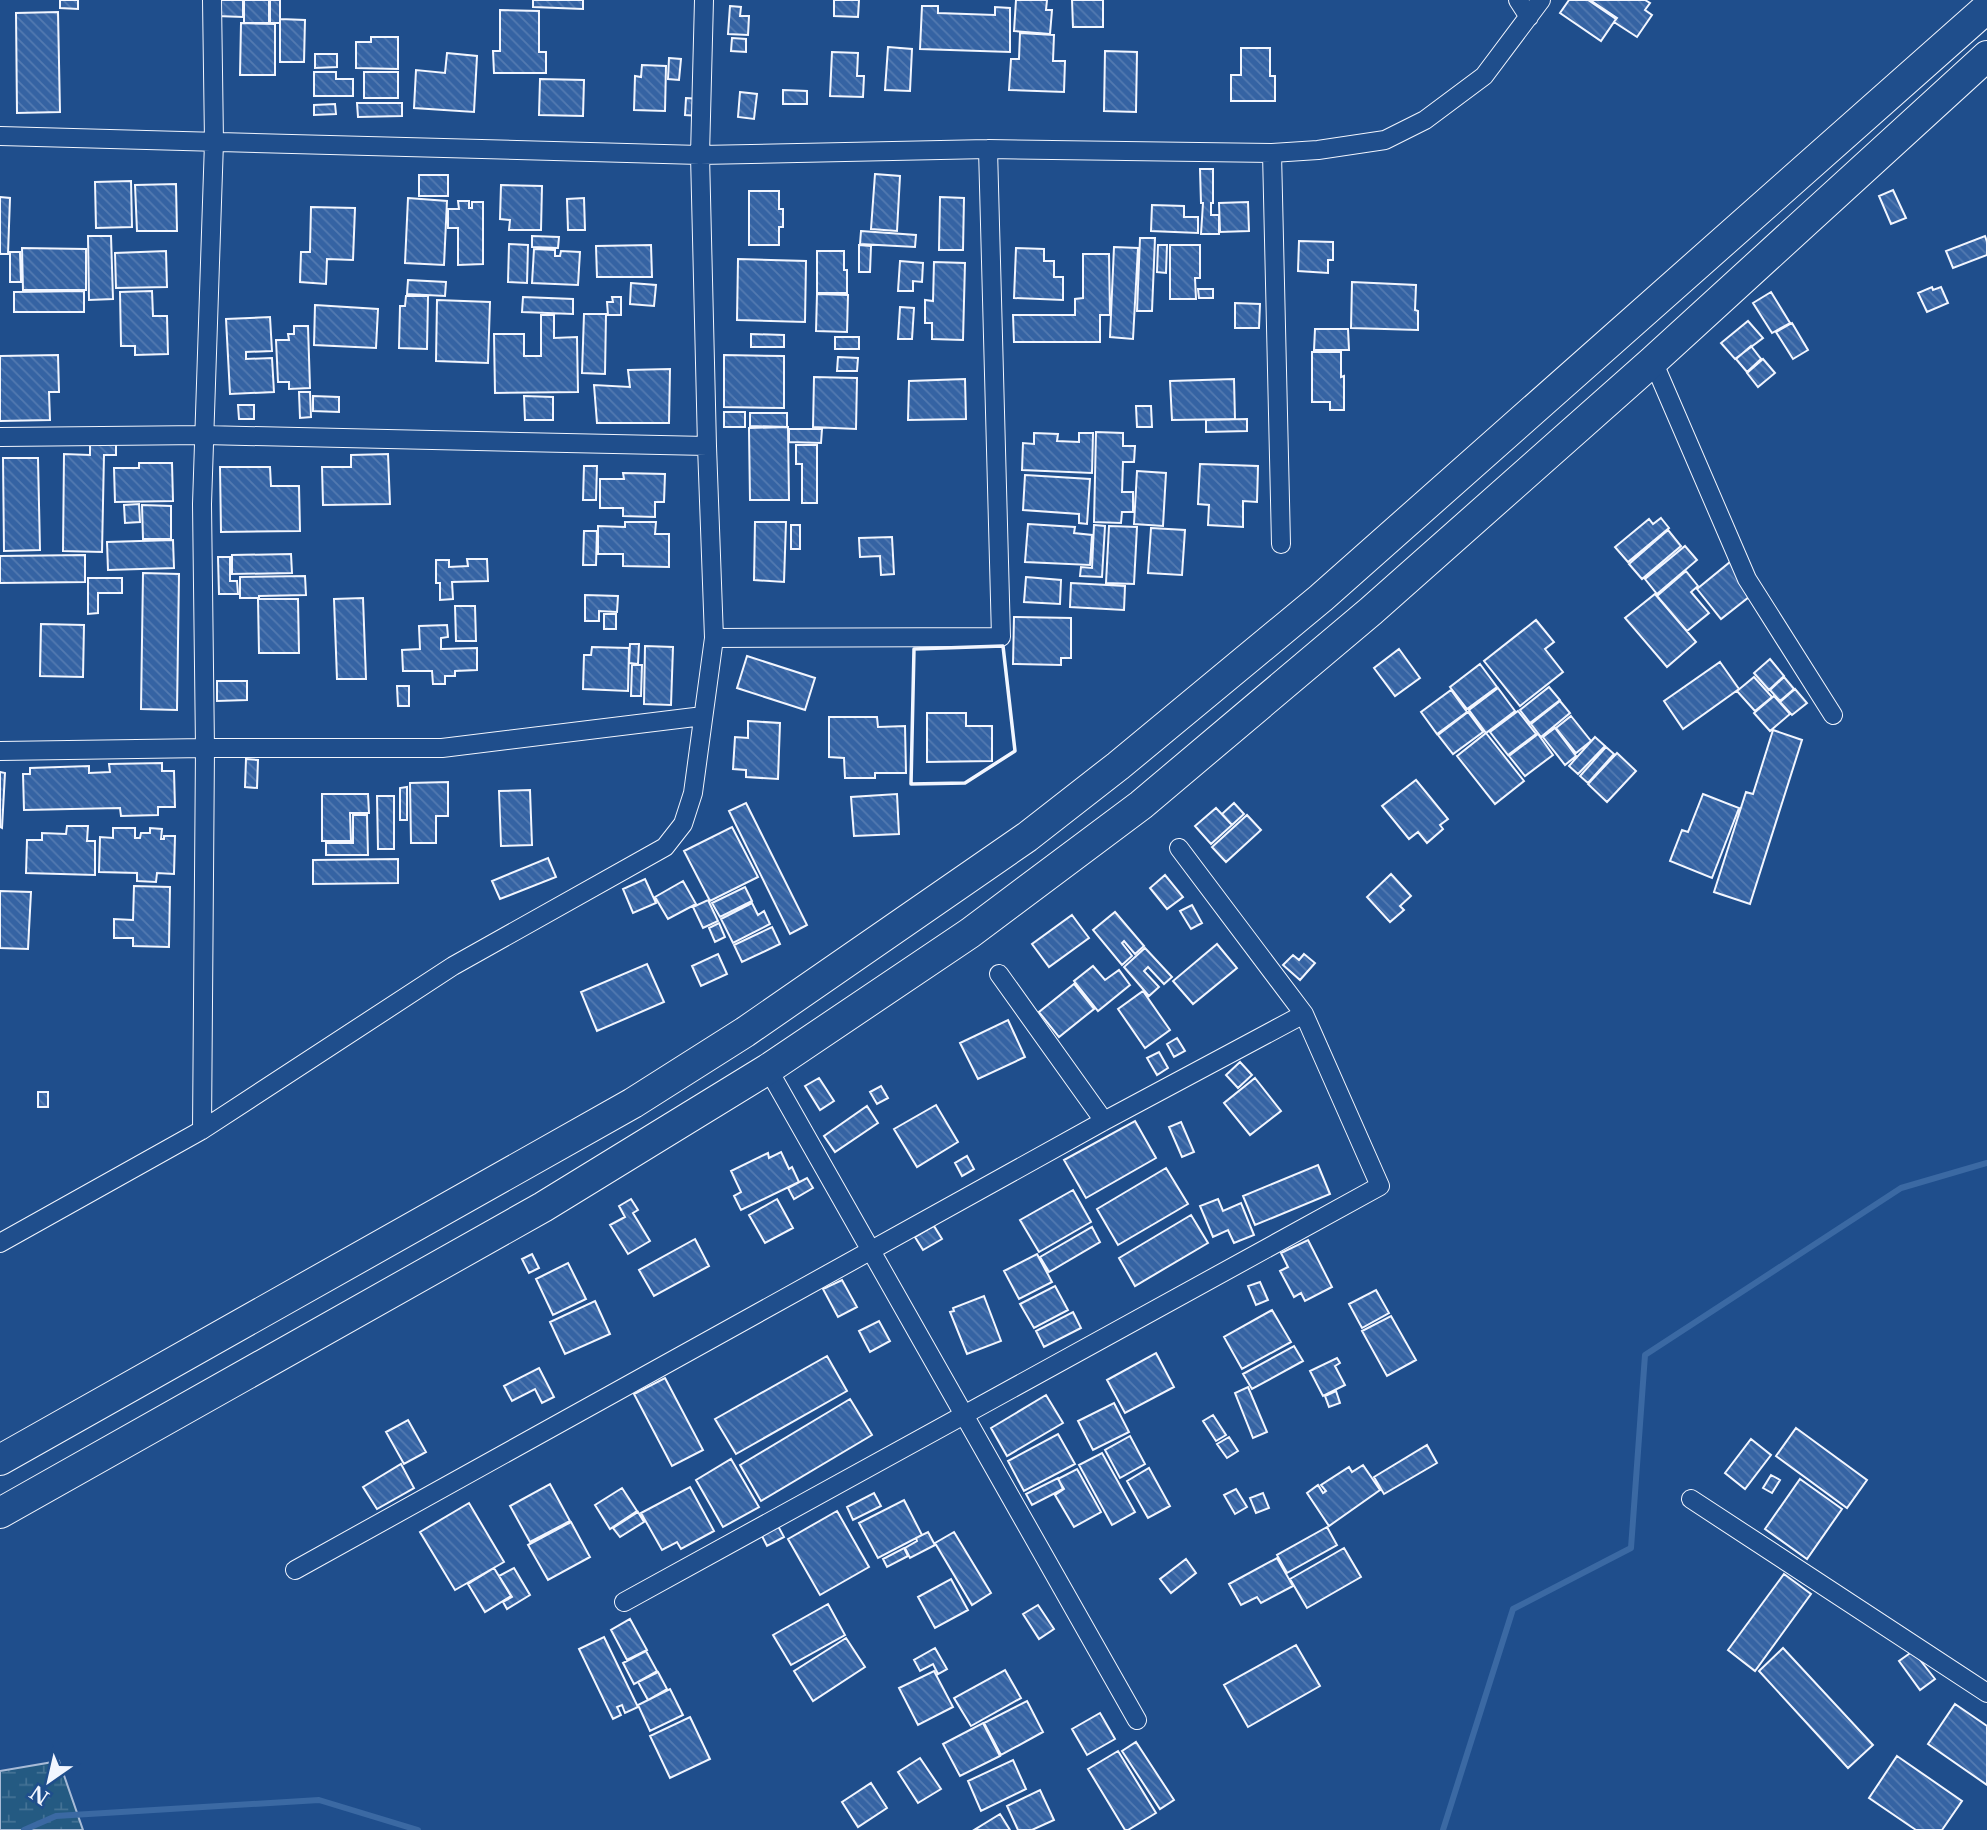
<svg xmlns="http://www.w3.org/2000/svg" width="1987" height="1830" viewBox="0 0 1987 1830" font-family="'Libre Baskerville',serif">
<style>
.wetland{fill:url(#wetland-marsh);stroke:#a8bbd7;stroke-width:2}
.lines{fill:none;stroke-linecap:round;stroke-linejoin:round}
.stream{stroke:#3b69a3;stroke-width:6}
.building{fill:url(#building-back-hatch);stroke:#f2f6ff;stroke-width:2}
.minor-casing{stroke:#f2f6ff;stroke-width:20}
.primary-casing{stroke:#f2f6ff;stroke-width:32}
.minor{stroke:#1f4e8c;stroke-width:18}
.primary{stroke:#1f4e8c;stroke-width:30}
.wall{stroke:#f2f6ff;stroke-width:3.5}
</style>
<defs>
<pattern id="wetland-marsh" width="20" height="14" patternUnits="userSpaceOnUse" patternTransform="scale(1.75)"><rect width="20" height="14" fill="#245a82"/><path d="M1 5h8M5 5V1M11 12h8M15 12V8" fill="none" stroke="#447295"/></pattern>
<pattern id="building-back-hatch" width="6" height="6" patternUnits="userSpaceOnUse" patternTransform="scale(1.75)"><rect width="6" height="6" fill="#3563a3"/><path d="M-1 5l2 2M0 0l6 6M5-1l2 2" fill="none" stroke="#537ab1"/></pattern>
</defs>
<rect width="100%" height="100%" fill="#1f4e8c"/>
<path class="wetland" d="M59,1761l24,69h-83v-59z"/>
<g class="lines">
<path class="stream" d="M24,1830l32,-14 263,-16 99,30
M1443,1830l70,-221 118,-61 14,-193 256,-167 86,-25"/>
</g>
<path class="building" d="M60,0h18v9l-18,-1z
M217,0h26v17l-26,-1z
M244,0h25v23h-25z
M270,0h10v23h-10z
M533,0h50v9l-50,-2z
M834,0h25l-1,17 -24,-1z
M1016,0h31l-1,10h6l-2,24 -36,-3z
M1072,0h31v27h-30z
M1569,0h19l28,19 -15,22 -41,-28z
M1590,0h55l5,3 -5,7 7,5 -15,22 -23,-15 3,-4z
M730,6l11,1 -1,9h9l-1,19 -20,-1z
M922,6h16v7l57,2v-8l15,1v44l-90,-3z
M500,10l39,1v41h7v21h-52l-1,-22h7z
M58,12l2,100 -43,1 -1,-100z
M280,19l25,1 -1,42h-24z
M241,23l34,1v51h-35z
M1020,33l34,2 -1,26h12l-1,31 -55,-2 2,-31h8z
M371,37h27v32l-42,-1v-26h15z
M732,38l14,1v13l-15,-1z
M888,47l24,2 -2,42 -25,-1z
M1241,48h29v28h5v25h-44v-26h10z
M1105,51l32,1 -1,60 -32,-1z
M832,52l26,1 -1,23h7l-1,21 -33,-1z
M447,53l30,3 -3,56 -60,-4 2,-38 29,3z
M315,54h22v13l-22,1z
M669,58l12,1 -2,21 -11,-1z
M642,65l24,1 -1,45 -31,-1 1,-34 6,1z
M314,72h22v7h17v17h-39z
M364,72h34v26h-34z
M540,79l44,1 -1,36 -44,-1z
M783,90l24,1v13h-24z
M740,92l17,2 -3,25 -16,-2z
M686,98l14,1 -1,17 -14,-1z
M357,103h45v13l-44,1z
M335,104l1,10 -22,1v-10z
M1200,169h13v34h-2v12h8v19h-18l2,-31h-2z
M875,174l25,2 -3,55 -26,-2z
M419,175h29v21h-29z
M131,181l1,46 -36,1 -1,-46z
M176,184l1,47h-40l-2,-46z
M501,185l41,1 -1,44h-32l1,-10 -10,-1z
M1893,190l13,28 -15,6 -12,-28z
M749,191h30v18h4v18h-4v18h-30z
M0,197l10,1 -2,56h-8z
M940,197l24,1 -1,52h-24z
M408,198l39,3 -3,64 -39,-2z
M584,198l1,32h-17l-1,-31z
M458,201h11v7h3v-6h11v62l-25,1v-37h-10v-19h11z
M1248,202l1,29 -29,1 -1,-29z
M1152,205l32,1v11h14v16l-47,-2z
M311,207l44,1 -2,52 -26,-1 -1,25 -26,-2 1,-30h9z
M861,231l55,4 -1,12 -55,-3z
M88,236h23l2,63 -24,1z
M532,236l27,1 -1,11 -26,-1z
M1985,236l2,6v13l-34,13 -7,-17z
M1140,238h15l-3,73h-15z
M1299,241l34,1v18h-5v13l-30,-2z
M509,244l19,1 -1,38 -19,-1z
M651,245l1,32h-55l-1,-31z
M859,245l12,1 -1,26h-11z
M1158,245h9l-1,28 -9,-1z
M1170,245h30v33h-5l1,21h-26z
M1114,247l24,1 -5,91 -23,-2z
M22,248l64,1v41h-63z
M1016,248l28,1v12h10v16h9v23l-49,-2z
M534,249l21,1v6h5l1,-5 19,1 -2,33 -46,-2z
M166,251l1,36 -51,1 -1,-35z
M817,251h27v19h3v23h-30z
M10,252h10l1,30h-11z
M1083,254h26l1,61h-10v27h-86l-1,-27h62v-16l8,-1z
M738,259l68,2 -1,61 -68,-2z
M900,261l23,2 -1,19 -9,-1v10h-15z
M934,262l31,1 -2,77 -31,-1v-16h-7v-23l8,1z
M408,280l38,2 -1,14 -38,-2z
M1352,282l64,3 -1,25 3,1v19l-67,-2z
M631,283l25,2 -2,21 -24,-2z
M1932,287l1,3 8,-3 7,16 -21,9 -9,-19z
M1198,289h15v9h-14z
M84,291v21h-70v-20z
M152,291l1,25h14l1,38 -33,1v-9h-14l-1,-54z
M1771,292l19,31 -18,10 -19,-30z
M817,294l31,1 -1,37 -31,-1z
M406,296h22l-1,53 -28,-1 1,-42h5z
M523,297l50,2v15l-51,-2z
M612,297h9v18h-13l-1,-13h6z
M437,300l53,2 -2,61 -52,-2z
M1235,303l25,1 -1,24h-24z
M315,305l63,4 -2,39 -62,-3z
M900,307l14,1 -2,31h-14z
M584,314h22l-1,60 -23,-1z
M541,315h13v23l23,-1 1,55 -83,1 -1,-59h30v22h17z
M270,317l2,34 -26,1v7l26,-1 2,34 -44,2 -4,-75z
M1748,321l15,17 -28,21 -14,-16z
M1792,323l16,27 -15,9 -17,-27z
M294,326h14l2,62 -21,1v-7h-11l-2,-42h13l-1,-6h6z
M1315,329h33l1,21h-35z
M751,334l33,1v12h-33z
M835,337h24v12h-24z
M1751,346l10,13 -14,13 -11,-13z
M1312,352h29v25l3,-1v34h-14v-8h-18z
M58,355l1,37h-10l1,28 -50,1v-65z
M724,355l60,1v52l-60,-1z
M838,357l20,1 -1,13h-20z
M1763,359l12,14 -17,14 -11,-14z
M670,369l-1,54h-72l-3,-38 36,2 -2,-17z
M814,377l43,1 -1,51 -43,-2z
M965,379l1,40 -58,1 1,-39z
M1234,379l1,40 -63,1 -2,-39z
M299,392h11l1,25 -11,1z
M313,396l26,1v15l-26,-1z
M524,396l29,1v23h-28z
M238,405h16v14h-15z
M1136,406h15l1,21h-15z
M724,412h21v15h-21z
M750,413h37v14l-37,-1z
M1247,419v12l-41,1v-12z
M788,427l1,73h-39l-1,-72z
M789,429h33l-1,14 -32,-1z
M1096,432l27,1v13h12l-1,16h-11l-1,30h11v20h-11l-1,11 -27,-1z
M1034,433l24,1 -1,7 22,1v-9h14l-1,40 -70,-3 1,-27 11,1z
M90,444h26v11h-12l-2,97 -39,-1 1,-97 26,1z
M796,445h21v58h-15v-39h-6z
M388,454l2,50 -67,1 -1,-38h29v-12z
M3,458h35l2,92 -36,1z
M139,463h33l1,38 -58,1 -1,-34h25z
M1200,464l58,2 -1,36 -14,-1v26l-35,-2 1,-20 -11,-1z
M584,466h13l-1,34h-13z
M220,467h50l1,19h28l1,45 -79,1z
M1137,471l29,2 -3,53 -29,-2z
M623,473l42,1 -1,28h-9v15l-32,-1v-8h-23v-29h24z
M1025,475l65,4 -3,45 -8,-1v-9l-56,-4z
M139,504l1,18 -15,1 -1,-18z
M142,505l29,1v33h-28z
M1661,518l8,10 -41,34 -13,-15 34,-28 4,5z
M625,522h31l-1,12h14v33l-46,-1v-12h-25v-28l27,1z
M755,522h31l-2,60 -30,-2z
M1028,524l47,3 -1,6 18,2 -2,30 -65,-3z
M791,525h9v24h-9z
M1094,525l11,1 -3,51 -22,-1 1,-9 11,1z
M1109,526l28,1 -3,57 -28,-1z
M1151,528l34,2 -3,45 -34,-2z
M1668,530l13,16 -39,33 -13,-15z
M584,531h13l-1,34h-13z
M892,537l2,37 -13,1 -1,-19 -20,1 -1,-19z
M173,540l1,28 -66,2 -1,-28z
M1685,546l12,14 -40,34 -12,-15z
M291,554l1,19 -60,1v-19z
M85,555v27l-85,1v-27z
M218,557h12v24h7l1,13h-19z
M467,559h20l1,22 -36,1 1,17 -13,1v-17h-4v-23h13v7l19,-1z
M1730,562l24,31 -33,26 -24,-30z
M1686,571l12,15 -7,6 18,21 -22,18 -30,-35z
M143,573l36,1 -2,136 -36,-1z
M305,576l1,19 -47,1v2h-19v-21z
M1026,577l35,3 -1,24 -36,-2z
M88,578h34v15h-24v20l-10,1z
M1071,583l54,3 -1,24 -54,-3z
M1655,594l41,48 -29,25 -42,-49z
M585,595l33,1 -1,16 -18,-1v10h-14z
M363,598l3,81h-29l-3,-80z
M258,599h40l1,54h-40z
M455,606h20l1,35h-20z
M604,614h12v15h-12z
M1014,617l57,1v40h-10v7l-48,-1z
M1536,620l18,22 -9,7 18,23 -43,34 -36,-45z
M41,624l43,1 -1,52 -43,-1z
M447,625l1,12 -7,1v11l36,-1v22l-22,1v5h-10v8h-12l-1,-13h-29l-1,-21 18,-1 -1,-23z
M630,644h9l-1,20 -9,-1z
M645,646l28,1 -2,58 -27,-1z
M592,647l37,1 -1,43 -45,-2 1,-34h7z
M1399,649l21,29 -25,18 -21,-28z
M747,656l68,22 -10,32 -68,-22z
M1770,659l14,17 -15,14 -15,-17z
M1720,662l19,27 -56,40 -19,-28z
M1480,664l17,23 -30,22 -17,-22z
M632,665h10l-1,31h-10z
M1754,677l18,20 -17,14 -18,-20z
M1784,677l10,12 -14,12 -10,-11z
M217,681h30v19l-30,1z
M397,686h12v20h-11z
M1549,687l11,13 -30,23 -10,-13z
M1498,688l17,23 -29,22 -17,-23z
M1795,689l12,14 -15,12 -12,-13z
M1451,690l16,22 -30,22 -16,-22z
M1774,696l16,18 -20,17 -16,-18z
M1560,701l10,12 -29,24 -10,-13z
M1518,711l18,23 -28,21 -18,-23z
M1468,712l15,20 -30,22 -15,-19z
M927,713h39v13h26v35l-65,1z
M1571,716l20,25 -15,12 -20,-25z
M829,717h48l1,10 27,-1 1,47h-31v5h-30l-1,-20 -15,-1z
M748,721l32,2 -2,56 -32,-2v-7l-13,-1 2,-32 13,1z
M1555,728l21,28 -11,9 -22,-28z
M1773,730l29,10 -52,164 -36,-12 32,-100 7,2z
M1486,733l38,48 -29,23 -38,-48z
M1538,734l15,21 -28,21 -16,-20z
M1595,737l10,9 -27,28 -9,-8z
M1606,747l8,7 -26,29 -8,-7z
M1617,753l19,18 -29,31 -19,-18z
M246,759l12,1 -1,28 -12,-1z
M162,763v8h12l1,36h-17v8l-37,1 -1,-8 -96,2 -1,-36h7v-6l59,-2v7l21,-1 -1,-8z
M0,772l5,1 -3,55 -2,-1z
M1416,780l32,39 -8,6 3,4 -16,14 -9,-11 -9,7 -27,-33z
M448,782v34h-12v27h-25l-1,-60z
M407,787v33h-7v-32z
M530,790l2,55 -31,1 -2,-55z
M322,794h46l1,19h-19l1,28h-29z
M897,794l2,40 -45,2 -3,-39z
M1703,794l36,14 -27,70 -42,-17 12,-31 6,2z
M377,796h17v53h-16z
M746,803l61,122 -17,9 -61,-123z
M1234,803l10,11 -12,11 -10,-11z
M1216,808l16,17 -21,19 -16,-18z
M353,815h14l1,40h-42v-12h27z
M1247,815l14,15 -35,32 -14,-15z
M67,826h21l-1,15h8v34l-69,-2 1,-33h15v-7l24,1z
M732,827l26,50 -48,24 -26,-50z
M113,828h22v10h5l1,-5h9v-5l12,1 -1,10h3v-3h11l-1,38 -17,-1 -1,9 -19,-1v-8l-38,-1 1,-35 13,1z
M548,858l8,19 -56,22 -8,-18z
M398,859v24l-85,1v-24z
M1391,874l20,22 -11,10 4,4 -14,12 -23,-25z
M1165,875l18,22 -16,12 -17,-21z
M645,879l11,24 -23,10 -10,-24z
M683,881l13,23 -28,15 -13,-22z
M134,886l36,1 -1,60 -36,-1v-8h-19v-19l19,1z
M745,887l7,14 -32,16 -8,-14z
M0,891l31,1 -3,57 -28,-1z
M708,900l10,21 -15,7 -10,-21z
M752,903l6,12 6,-4 6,13 -37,19 -12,-24z
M1192,905l10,18 -11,6 -11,-18z
M1115,912l29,34 -9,8 -11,-13 -2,2 10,13 -10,9 -29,-35z
M1072,915l17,23 -40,29 -17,-23z
M719,923l6,14 -10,5 -6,-14z
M772,927l8,17 -38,18 -8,-17z
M1217,944l20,24 -44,36 -20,-23z
M1145,948l27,29 -8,7 -16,-17 -4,4 15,16 -10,9 -25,-29z
M718,954l9,20 -26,12 -9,-20z
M1304,954l11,9 -15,17 -17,-15 10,-10 6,5z
M647,964l17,38 -67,29 -16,-39z
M1093,966l12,14 14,-10 11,15 -32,26 -24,-30z
M1074,984l20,25 -35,28 -20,-25z
M1143,991l27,39 -25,18 -27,-39z
M1008,1020l17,37 -47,22 -18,-36z
M1177,1038l8,13 -11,6 -7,-13z
M1159,1052l9,16 -11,7 -10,-17z
M1240,1062l12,13 -14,13 -12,-13z
M819,1078l15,23 -14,9 -15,-24z
M1255,1078l26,33 -31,24 -26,-32z
M881,1086l7,12 -11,6 -7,-12z
M38,1092h10v15h-10z
M936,1105l22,37 -41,25 -23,-38z
M867,1106l11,17 -43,29 -11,-16z
M1135,1121l21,37 -70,40 -22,-38z
M1181,1122l13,30 -12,5 -13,-30z
M781,1152l8,17 3,-2 7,15 -58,28 -7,-14 7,-4 -10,-21 37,-18 1,5z
M967,1156l7,13 -12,7 -7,-13z
M1318,1165l12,29 -75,31 -12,-29z
M1166,1168l22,36 -70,41 -21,-36z
M807,1178l6,10 -19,11 -6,-11z
M1073,1190l18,32 -52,30 -19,-32z
M631,1199l7,11 -5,3 17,28 -22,13 -18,-29 15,-8 -6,-11z
M777,1199l16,29 -28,15 -16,-28z
M1218,1199l5,12 18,-8 13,32 -20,8 -6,-13 -15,7 -13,-31z
M1191,1215l17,28 -73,43 -16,-28z
M934,1226l8,13 -19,11 -8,-13z
M1092,1227l8,15 -51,30 -9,-15z
M695,1239l14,27 -55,30 -15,-26z
M1308,1240l24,47 -27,14 -4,-8 -7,4 -14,-26 8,-4 -7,-14z
M532,1254l7,14 -10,5 -7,-14z
M1037,1254l15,28 -33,17 -15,-28z
M568,1263l18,36 -33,16 -17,-36z
M842,1280l15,27 -19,10 -15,-28z
M1260,1282l8,18 -12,5 -8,-19z
M1055,1286l13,24 -34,18 -14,-24z
M1376,1290l13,23 -27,15 -13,-24z
M984,1296l17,45 -34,13 -17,-42 4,-1 -1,-3z
M595,1301l15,33 -45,20 -15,-32z
M1272,1310l19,32 -49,27 -18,-32z
M1073,1312l8,16 -37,19 -8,-16z
M1391,1316l25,44 -29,16 -25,-45z
M879,1321l11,20 -20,11 -11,-21z
M1294,1346l9,15 -51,28 -9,-15z
M1156,1353l18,34 -49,26 -18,-33z
M827,1356l20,35 -111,63 -21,-35z
M1337,1358l3,5 -5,3 10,19 -22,11 -13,-25z
M539,1368l15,29 -12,6 -7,-14 -23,12 -8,-15z
M665,1378l38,72 -31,16 -38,-72z
M1248,1387l19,45 -14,6 -18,-45z
M1336,1391l4,12 -11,4 -4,-11z
M1046,1395l17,28 -56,33 -16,-28z
M850,1399l22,36 -111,66 -21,-36z
M1114,1403l15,29 -36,18 -15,-29z
M1213,1415l13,20 -10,6 -13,-20z
M408,1420l18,32 -22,12 -18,-32z
M1796,1428l71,52 -20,28 -71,-52z
M1058,1434l17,30 -51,27 -16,-30z
M1130,1436l15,28 -25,14 -15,-28z
M1229,1437l9,14 -11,7 -10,-14z
M1751,1439l20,16 -26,34 -20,-16z
M1427,1445l10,18 -53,31 -10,-17z
M1102,1453l33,59 -23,13 -33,-60z
M731,1459l28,48 -36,20 -27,-47z
M401,1464l13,24 -37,21 -14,-22z
M1363,1465l17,25 -51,36 -22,-33 11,-8 5,8 3,-2 -5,-6 28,-18 3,5z
M1149,1468l21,38 -22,12 -21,-37z
M1077,1469l24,43 -27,15 -19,-32 9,-6 -6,-10z
M1771,1475l9,5 -8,13 -9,-5z
M1058,1478l5,11 -31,16 -6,-11z
M1800,1479l42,30 -35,50 -42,-30z
M550,1484l20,37 -40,21 -20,-36z
M690,1487l24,44 -33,18 -4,-7 -15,8 -21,-37z
M622,1488l15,23 -27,18 -15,-24z
M1236,1489l11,18 -12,7 -11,-19z
M874,1493l7,13 -28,14 -6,-13z
M1263,1493l6,15 -13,5 -6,-15z
M904,1500l18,35 -44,23 -19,-35z
M469,1503l35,59 -49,28 -35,-58z
M837,1511l32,56 -49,28 -32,-56z
M638,1512l6,10 -24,15 -7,-9z
M571,1522l19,35 -42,23 -20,-35z
M778,1526l6,11 -17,9 -6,-12z
M1327,1527l10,18 -50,28 -10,-18z
M928,1532l7,13 -25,13 -5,-10 12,-7 -1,-3z
M954,1532l37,61 -19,12 -37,-62z
M904,1548l4,8 -21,11 -4,-8z
M1344,1548l17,29 -54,31 -17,-29z
M1277,1558l16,28 -32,17 -4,-6 -16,8 -12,-21z
M1186,1559l10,14 -25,20 -11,-14z
M494,1568l17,28 -26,16 -17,-28z
M514,1568l16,27 -23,14 -4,-7 9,-5 -13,-21z
M1784,1574l27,20 -56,77 -27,-21z
M951,1579l17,31 -33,18 -17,-31z
M828,1604l17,31 -54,30 -18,-30z
M1038,1605l16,24 -15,10 -16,-25z
M630,1619l17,31 -20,10 -16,-30z
M604,1637l34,70 -13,6 -3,-8 -5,2 4,8 -8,4 -34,-70z
M846,1638l19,29 -52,34 -19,-30z
M1296,1645l24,41 -72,41 -24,-42z
M935,1648l12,21 -9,5 -5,-10 -13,7 -6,-11z
M1783,1648l90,97 -25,23 -89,-97z
M646,1651l11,20 -23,13 -11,-21z
M1913,1651l22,28 -15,11 -21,-29z
M1005,1670l16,28 -50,28 -17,-28z
M934,1671l19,36 -35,18 -19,-37z
M658,1672l9,17 -19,11 -10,-18z
M670,1689l13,26 -33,16 -12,-26z
M1027,1701l16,31 -42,23 -17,-32z
M1955,1704l32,22v59l-59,-41z
M1100,1713l15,26 -28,16 -15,-26z
M690,1717l20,42 -40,19 -20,-42z
M983,1723l17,33 -40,20 -17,-32z
M1136,1742l38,58 -14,9 -38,-58z
M1118,1751l38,62 -28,17h-3l-37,-61z
M1897,1756l65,45 -20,29h-26l-47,-32z
M920,1758l21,31 -23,14 -20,-31z
M1013,1760l13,29 -45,22 -13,-30z
M871,1783l16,25 -29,19 -16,-25z
M1040,1790l14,30 -22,10h-14l-11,-24z
M1000,1814l10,16h-36z"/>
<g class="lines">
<defs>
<path id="minor" d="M1518,0l11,17
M0,136l700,19 288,-6 284,4 46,-3 67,-10 40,-20 59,-44 57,-76
M1272,153l9,391
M1653,361l94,218 86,136
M0,437l204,-2 503,11
M714,638l287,-1 -13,-488
M0,751l205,-3h237l261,-32
M999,974l105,147
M768,1069l369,651
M202,1130l3,-382 -3,-244 12,-362 -2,-142
M0,1243l202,-113 251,-164 212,-119 18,-23 10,-31 21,-155 -7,-192 -7,-291 4,-155
M1691,1499l296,194
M295,1570l809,-449 200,-107
M624,1602l756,-416 -76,-172 -125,-166"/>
<path id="primary" d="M0,1460l633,-357 112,-71 282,-195 91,-71 203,-168 666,-590
M0,1513l543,-306 225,-138 202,-136 171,-128 230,-194 282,-250 334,-305"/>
</defs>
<use href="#minor" class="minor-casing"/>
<use href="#primary" class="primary-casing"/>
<use href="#minor" class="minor"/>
<use href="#primary" class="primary"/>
<path class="wall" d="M1003,646l12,105 -50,32 -54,1 3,-135z"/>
</g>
<g transform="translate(49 1781) rotate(214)" stroke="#1f4e8c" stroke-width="5" paint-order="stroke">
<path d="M0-5L12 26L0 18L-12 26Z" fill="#f2f6ff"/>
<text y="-10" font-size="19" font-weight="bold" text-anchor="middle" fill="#f2f6ff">N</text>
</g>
</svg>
